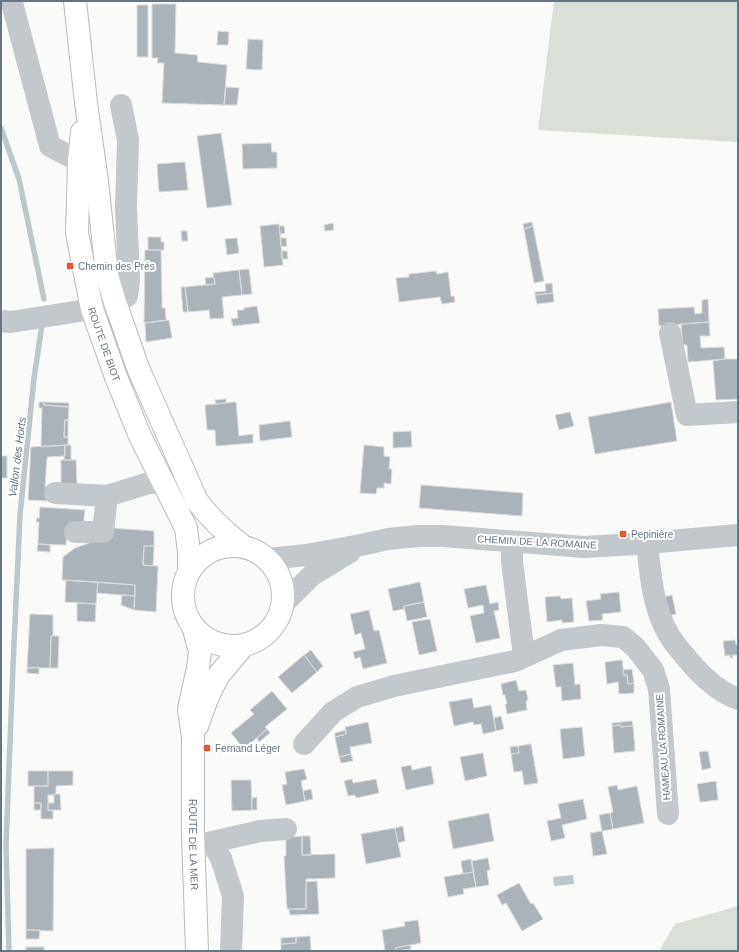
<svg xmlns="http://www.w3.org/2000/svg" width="739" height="952" viewBox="0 0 739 952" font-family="Helvetica,sans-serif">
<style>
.green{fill:#dadfd7}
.water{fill:#bbc7cb}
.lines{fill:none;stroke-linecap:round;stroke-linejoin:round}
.stream{stroke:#bbc7cb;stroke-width:5.5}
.building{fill:#aab3b9;stroke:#dcdcda}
.major-casing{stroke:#b5babe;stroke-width:24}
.minor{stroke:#c3c8cc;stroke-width:22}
.major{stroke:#fff;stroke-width:22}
.poi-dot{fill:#e4572e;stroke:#fff;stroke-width:1.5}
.labels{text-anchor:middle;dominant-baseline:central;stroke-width:4;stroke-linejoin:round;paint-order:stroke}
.poi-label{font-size:10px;fill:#657683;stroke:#fff;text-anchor:start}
.street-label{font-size:10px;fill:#657683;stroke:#fff}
.water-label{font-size:11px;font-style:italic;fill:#60757c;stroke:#fff}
</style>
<rect width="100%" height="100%" fill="#fafaf8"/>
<path class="green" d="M554,1h184v141l-200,-12z
M738,906v45h-79l16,-27z"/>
<path class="water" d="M573,875l1,9 -20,2 -1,-9z"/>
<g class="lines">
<path class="stream" d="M1,128l18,51 25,120
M9,951l-3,-106 7,-179 7,-151 14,-137 8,-53"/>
</g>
<path class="building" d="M152,4h24l-1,49 22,2 1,7 29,3 -3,40 -62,-2 2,-40h-7l1,-5h-6z
M137,5h11v52h-11z
M218,31l11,1 -1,13h-11z
M248,39l15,1 -1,30 -16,-1z
M226,87l13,1 -2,17h-13z
M221,133l11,72 -25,3 -10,-72z
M271,143l1,9h5v16l-34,1 -1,-25z
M185,162l3,28 -29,2 -2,-28z
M532,222l1,4 -9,3 -1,-5z
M333,223l1,7 -9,1 -1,-6z
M279,224l4,41 -19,2 -4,-41z
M279,226h5l1,7 -5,1z
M533,226l11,55 -10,2 -10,-54z
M181,231h6l1,10h-6z
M148,237h13v5h3v8h-16z
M237,238l2,15 -12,2 -2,-16z
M280,238h6l1,8 -6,1z
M145,250h16l1,50v8h3l1,12 -22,3z
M281,251h6l1,8h-6z
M249,269l3,25 -10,1 -3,-25z
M239,270l3,25 -20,2 2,21 -14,1 -1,-9 -21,2 -3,-25 30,-3 -2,-11z
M436,271l1,3 11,-2 3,24h3l1,6 -13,2 -2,-7 -41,5 -3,-24 13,-1v-3z
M214,277l1,7 -9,1 -1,-7z
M552,283l1,10 -18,2v-3l11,-1 -1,-7z
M181,287h4l3,25h-5z
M553,293l1,9 -17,2 -2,-9z
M708,299l1,23 -50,4 -1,-17 36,-2 1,7 7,-1v-13z
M257,306l3,17 -27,3 -2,-7 7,-1 -1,-8h7v-2z
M169,320l3,18 -26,4 -1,-19z
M709,322l1,14h-10l1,12 23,-1 1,12 -37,3 -1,-17h-4l-2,-21z
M725,359h13v40l-22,1 -3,-39z
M226,399v4l-10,1 -1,-4z
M39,402h5v3l25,2 -1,13h-3l-1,17h4v8l-27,2 1,-39h-3z
M44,402l25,1v4l-25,-2z
M236,402l3,34 14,-2v9l-37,3 -1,-16h-8l-2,-25z
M671,402l6,39 -82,13 -7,-37z
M570,412l4,14 -15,4 -4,-15z
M65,420h3v17h-4z
M290,421l2,16 -32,4 -1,-16z
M411,431l1,16 -19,1v-16z
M65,445h6v15h-7z
M65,445v11l-18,1 -2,30 3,1 -1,13 -19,-1 3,-53z
M364,445l20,2v9l6,1 -1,12h3l-1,15 -7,-1v5h-7l-1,6 -16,-1z
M1,456h6v22h-6z
M61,460h15l1,25 -16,1z
M421,485l102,8 -1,23 -103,-8z
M40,507l45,3 -2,16 -16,-1 -1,20 -28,-1 1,-22h-3l1,-4h2z
M111,528l43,3v15h-10l-1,19 15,1 -2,46 -22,-2 1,-25 -73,-5 1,-23 12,-9 17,-6z
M38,544l12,1v7l-13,-1z
M144,546h10l-1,20 -10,-1z
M66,580l32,2 -2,22 -31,-2z
M98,582l37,3v11l-38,-3z
M420,582l4,20 -20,4v3l-11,2 -5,-22z
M486,585l4,19 8,-2 1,8 -5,1 6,27 -24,5 -6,-27 14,-3 -1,-8 -15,3 -4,-19z
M619,592l2,20 -19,2 1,6 -14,1 -3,-20 15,-2 -1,-5z
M122,595l13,1 -1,14 -13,-5z
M672,595l4,19 -8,2 -5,-19z
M560,596l1,3 11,-1 2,24 -12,1v-3l-15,2 -2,-25z
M424,602l3,15 -20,4 -3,-15z
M77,603l19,1 -1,18 -18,-1z
M369,610l5,21 5,-1 8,33 -24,6 -3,-12 -5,2 -2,-7 12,-3 -4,-16 -6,2 -5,-21z
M30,614l23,1v21h-2l-1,32h-23z
M430,619l7,32 -18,4 -7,-33z
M51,636h8l-1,32h-8z
M735,640l1,5h2v10h-6l1,3h-3v-3l-5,1 -2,-15z
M311,650l12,16 -6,6 -13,-17z
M304,655l13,17 -25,21 -14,-16z
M622,660l2,15h3l1,9 6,-1v10l-15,1 -1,-12 -11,2 -2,-22z
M573,663l2,22 5,-1 1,15 -19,2 -1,-14h-5l-3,-22z
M39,667v7l-12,-1v-5z
M632,669l2,14 -6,1 -1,-9h-3l-1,-5z
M516,680l3,11 7,-1 2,10 -2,1 1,9 -20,4 -2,-10h2l-2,-9h-2l-2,-11z
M272,691l15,18 -22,18 2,2 -23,20 -13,-16 23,-19 -4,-4z
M472,698l2,10 17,-3 5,26 -13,3 -2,-10 -7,1 -1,-3 -19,4 -5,-24z
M501,716l3,13 -8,2 -2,-13z
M632,721l1,5 -12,1 -1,-2 -8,1v-3z
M368,722l4,21 -22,4 1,7 -12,3 -4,-20 11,-3 -1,-7z
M620,725l1,2 12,-1 2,25 -21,2 -2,-27z
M582,727l3,29 -22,3 -3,-30z
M267,729l3,4 -11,9 -2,-4z
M346,730v4l-11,3v-4z
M531,744l7,39 -14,2 -2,-14 -8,1 -3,-18 8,-1 -1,-7z
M518,746l1,7 -8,1 -1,-7z
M708,751l3,17 -9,2 -3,-18z
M483,753l4,23 -22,5 -5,-24z
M351,754l2,7 -12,2 -2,-6z
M411,765l1,5 19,-4 3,18 -28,6 -5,-23z
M304,769l3,10 -6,2 4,20 -19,4 -4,-20 5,-1 -2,-12z
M28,771h20v15h-20z
M48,771h25v14l-17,1v8l-2,1h-6v15l5,1v8h-12v-16h-7v-17h14z
M352,779l1,4 23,-4 3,14 -23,5 -1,-3 -7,1 -4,-15z
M231,780h20l1,30 -20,1z
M716,781l2,19 -18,2 -3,-18z
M617,785l1,5 19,-4 7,37 -31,6 -3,-16 3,-1 -5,-25z
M311,789l2,10 -8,2 -2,-10z
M54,794h6l1,16h-13v-7h6z
M257,797v13h-5v-12z
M583,799l4,20 -25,6 3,13 -14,3 -4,-20 14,-3 -3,-14z
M34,803h7v7h-7z
M489,813l5,28 -41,8 -5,-28z
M610,813l3,16 -11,2 -3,-16z
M403,826l2,15 -7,2 -3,-15z
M395,828l6,29 -35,7 -5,-30z
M602,831l5,23 -14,2 -3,-23z
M302,836h8l1,19h-9z
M302,836v19l33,-1v24l-29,1v30h-19l-3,-53h2v-18z
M54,848l-1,83 -27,-1v-81z
M488,858l2,12 -3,1 2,14 -13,2 -4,-26z
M471,859l2,13 -10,2 -2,-13z
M473,872l3,15 -13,2 1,5 -16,3 -4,-20z
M317,881l2,33 -29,1 -1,-6h17v-27z
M519,883l12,21 2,-1 10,16 -21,12 -16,-28 -4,2 -5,-10z
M418,920l3,23 -26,5 1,3h-11l-3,-21 23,-4 -1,-4z
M26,930h14l-1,9h-13z
M310,936l1,15h-30v-7l15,-1v-6z
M296,937v6l-15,1v-6z
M410,945l1,4 -15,2 -1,-3z
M26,947h18v4h-18z"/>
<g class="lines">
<defs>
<g id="major">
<path d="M75,1l11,102 11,78 10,94 8,27 23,66 59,133c14,19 29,32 47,46"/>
<path id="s1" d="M82,132l-3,29 -2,72 15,76 24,68 24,59 46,92 3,24v19"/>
<circle cx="233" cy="596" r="50"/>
<path id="s2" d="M193,626l7,26 -2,16 -9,41 4,29v96l4,117"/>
<path d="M197,726l11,-30 10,-20 25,-30"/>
</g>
</defs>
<use href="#major" class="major-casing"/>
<path class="minor" d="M12,3l38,143 29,15 4,17
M1,321l10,1 81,-13 28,-8 7,-5 2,-15 -3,-74 2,-67 -7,-35
M670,333l17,82 51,-3
M55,493l52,3 45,-14 13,3 32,16
M75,532h28l4,-36
M512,542v20l12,94
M647,543c3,30 6,66 22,92 7,12 18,23 27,34 12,12 25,24 42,30
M268,559l38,-4 55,-10 27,-6 30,-3h25l141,11 52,-3 102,-9
M283,604l29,-29 38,-23
M304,744l29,-32 24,-15 37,-11 121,-25 46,-21 40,-5 22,2 12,10 18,23 6,19 9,125
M212,843l9,15 12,38 -2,55
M199,845l61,-14 26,-2"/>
<use href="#major" class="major"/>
</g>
<g class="poi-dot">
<rect x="66" y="262" width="8" height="8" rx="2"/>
<rect x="619" y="530" width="8" height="8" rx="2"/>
<rect x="203" y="744" width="8" height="8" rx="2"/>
</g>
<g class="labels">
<g class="poi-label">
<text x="78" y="266">Chemin des Prés</text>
<text x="631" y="534">Pepinière</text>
<text x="215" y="748">Fernand Léger</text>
</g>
<g class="street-label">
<text stroke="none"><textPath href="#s1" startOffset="216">ROUTE DE BIOT</textPath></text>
<text transform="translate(537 542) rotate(3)">CHEMIN DE LA ROMAINE</text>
<text transform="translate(663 747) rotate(-94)">HAMEAU LA ROMAINE</text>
<text stroke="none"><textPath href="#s2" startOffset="221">ROUTE DE LA MER</textPath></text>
</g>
<g class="water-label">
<text transform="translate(17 457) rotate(-83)">Vallon des Horts</text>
</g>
</g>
<rect width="739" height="952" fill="none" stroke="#657683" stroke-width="4"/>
</svg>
